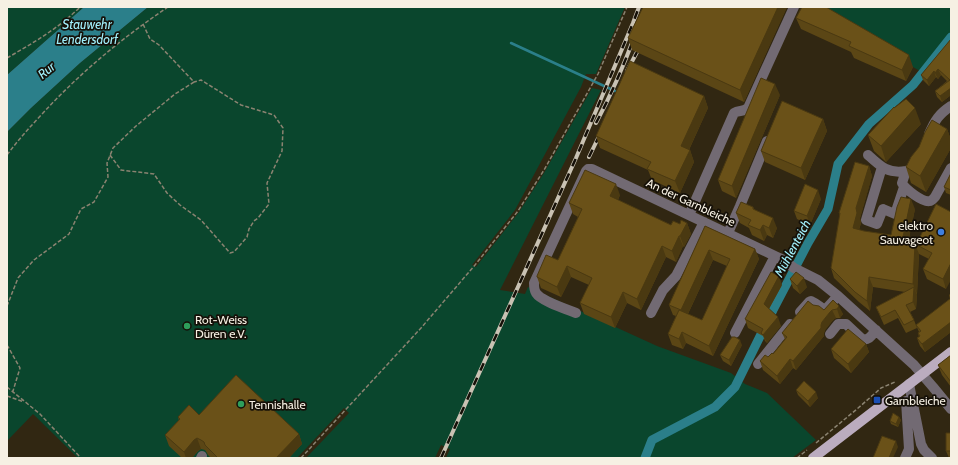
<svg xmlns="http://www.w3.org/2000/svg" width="958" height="465" viewBox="0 0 958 465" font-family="Cabin,sans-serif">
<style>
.green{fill:#0a462d}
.water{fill:#2b7f8a}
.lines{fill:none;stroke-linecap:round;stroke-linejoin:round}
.stream{stroke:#2b7f8a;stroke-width:2.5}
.canal{stroke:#2b7f8a;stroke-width:9}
.path{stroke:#8b8371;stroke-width:1.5;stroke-dasharray:4 2;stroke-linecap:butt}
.minor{stroke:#726a73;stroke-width:10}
.major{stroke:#bbacbf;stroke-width:10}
.rail-casing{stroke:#c9c2b3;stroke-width:4}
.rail{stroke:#151008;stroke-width:2.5;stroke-dasharray:8;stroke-linecap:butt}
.wall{fill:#5b4615;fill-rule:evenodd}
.shaded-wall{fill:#4a3911}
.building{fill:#6a5118;stroke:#4a3911}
.shop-dot{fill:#3f7fe0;stroke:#151008;stroke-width:1.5}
.leisure-dot{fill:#2e9e5b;stroke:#151008;stroke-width:1.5}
.transit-dot{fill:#1a4fb4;stroke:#151008;stroke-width:1.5}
.labels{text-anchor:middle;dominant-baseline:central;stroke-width:3.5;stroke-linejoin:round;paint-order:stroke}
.street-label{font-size:12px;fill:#f6f0e3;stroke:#151008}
.poi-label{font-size:12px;fill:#f6f0e3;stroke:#151008;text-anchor:start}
.water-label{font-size:13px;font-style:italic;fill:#a1effb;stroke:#151008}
</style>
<rect width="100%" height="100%" fill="#312712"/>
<path class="green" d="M7,7h77l-77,68z
M148,7h477l-29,67h-10l-5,13 -66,123 -43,55 4,2 43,-55 25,-39 48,-85 9,2 -101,200 25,4 3,-7 129,59 74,27 14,11 22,9 49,47 -24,18h-346l4,-9 -9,-4 -6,13h-129l43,-45 -5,-5 -47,50h-219l-45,-44 -26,27v-309l24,-24 49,-45z
M810,7h141v35l-26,32z"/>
<path class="water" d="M84,7h64l-68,56 -49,45 -24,24v-57z"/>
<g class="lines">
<path class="stream" d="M511,43l104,48"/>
<path class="canal" d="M645,458l7,-18 63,-33 20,-20 38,-77 35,-67 20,-34 10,-45 31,-40 44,-39 38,-48"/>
<path class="path" d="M7,58c26,-15 52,-30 73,-51
M7,155c11,-15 23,-28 36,-42 37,-40 79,-75 125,-106
M110,155l11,15 33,4 13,19 13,12 21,15 29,33 4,-1 13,-15 2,-8 5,-8 4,-3 11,-14 -2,-21 15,-32 1,-23 -9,-13 -33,-10 -40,-25 -7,2
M7,306l11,-28 16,-18 35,-26 12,-25 13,-7 14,-25 -1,-14 6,-15 23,-22 39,-32 19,-12 -35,-37 -9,-6 -7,-15
M7,345l13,23 -7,23
M7,387l33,27 41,44
M7,396l17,6
M816,443l41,-34 24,-21 14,-6
M301,458l120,-130 54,-63 43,-54 26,-41 54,-96 29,-67
M797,458l10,-8"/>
<path class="minor" d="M929,134c6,-14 10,-20 22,-28
M868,155c13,12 20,19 38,16
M917,163l-5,6 -6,2 -4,12c3,6 21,20 28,18 2,0 3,-2 5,-4l16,-29
M882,167l-16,53 11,4 6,-15 12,5 9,-27
M689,215l45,-102c5,-3 9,-1 14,-5l46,-101
M728,233l12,-27 27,-65
M800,312l9,-10 2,-1c15,7 10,14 24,-2
M576,313c-10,-4 -35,-12 -40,-20 -2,-3 -2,-6 -2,-10l52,-112 2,-2h4l183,87 9,4 10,8 24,12 20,16 76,69 19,22 18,22
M651,313l12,-23 13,-14 28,-54
M735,333l40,-77
M830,334l8,-10h8l16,15c7,2 10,-4 14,-9
M758,364l32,-40
M909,384l12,60 3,6 8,8
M201,458l1,-2
M905,458l4,-9 -3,-48"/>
<path class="major" d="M813,458l138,-106"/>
<defs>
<path id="rail" d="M627,71l10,-19
M596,123c15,-28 28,-58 39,-88
M589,157l13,-27
M441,458l135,-300 57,-135 6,-16"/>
</defs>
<use href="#rail" class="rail-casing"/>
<use href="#rail" class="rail"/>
</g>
<path class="wall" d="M787,7l-43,95 -112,-52 -4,-12z
M796,18l117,49 -7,14 -52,-23 -3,-6 -50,-23z
M951,39v56l-9,7 -5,-5 -2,-6 12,-10 -6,-6 -3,4 -2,-2 -7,9 -6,-6 -2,-5z
M780,95l-44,103 -14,-7 -4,-11z
M704,96l4,12 -19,42h1l4,12 -14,31 -28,-13 -4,-10 -48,-22 -4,-12z
M823,119l4,12 -22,49 -40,-18 -4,-11z
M921,124l-35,38 -12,-11 -6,-16z
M947,129l4,11v8l-25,44 -15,-9 -5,-16z
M869,166l3,10 -12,42 1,5 -2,7 5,1 27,4 24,-26 -6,29 10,1 17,-35 10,85 -19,-10 -4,-10 6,-10 -10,-5 -2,40h-1l1,1 -1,14 -6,3 4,8 3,8 -11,5 -8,-15 -14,7 -8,-18 29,-15 -32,-5 -3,24 -11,-9 -25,-24 -3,-10 9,-53 -1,-2z
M951,173v22l-5,-2 -2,-6z
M620,195l-2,5 53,25 16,-2 4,11 -7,13 -1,-1 -7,16 -10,-5 -25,53 -14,-7 -12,25 -31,-14 -4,-11 9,-18 -18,-8 -10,20 -20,-9 -4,-11 21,-17 20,-43 -5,-3 -4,-11z
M821,199l-11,26 -13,-6 -3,-8z
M753,207l1,2 23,19 -4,10 -6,-3 -3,6 -12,-6 -3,-7 -9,-5 -4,-10z
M705,226l50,23 4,10 -46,97 -27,-13 -3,6 -11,-4 -4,-11 8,-18 -3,-1 -4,-10zM713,260l14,6 -25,54 -14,-6z
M790,279l17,8 -7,7 -7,-6z
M782,285l-13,24 12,17 -14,17 -2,-2 -2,-5 -15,-8 -3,-9z
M951,293v39l-26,20 -5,-6 -3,-8 2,-1 -1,-4 1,-1 -3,-7 34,-26 -1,-4z
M833,300l10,14 -3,4h-4l-3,2 -8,10 -1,3v3l-28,34 -3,-2 -13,16 -17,-14 -3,-9 8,-4 5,-3 12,-15 -3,-6 31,-28 11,5z
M866,344l3,8 -18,21 -17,-15 -3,-9z
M742,345l-11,21 -8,-5 -3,-6z
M951,355v32l-9,-12 -4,-10z
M796,390l22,8 -8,9 -12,-12z
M199,415l100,19 3,10 -13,14h-78l-3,-3 -1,-2 -2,-3 -4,-1 -3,2 -6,7h-10l-13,-12 -4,-11 14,-14 -1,-4z
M899,417l2,3 -3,7 -7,-3 -1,-3z
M951,433v25h-2l-3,-7z"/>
<path class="shaded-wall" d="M778,7h9l-43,95 -4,-12z
M909,55l4,12 -7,14 -4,-11z
M938,69l3,6 -3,4 -3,-6z
M934,71l2,6 -7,9 -2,-6z
M775,84l5,11 -44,103 -4,-12z
M951,88v7l-9,7 -2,-6z
M704,96l4,12 -23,50 -4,-12z
M915,108l6,16 -35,38 -5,-16z
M823,119l4,12 -22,49 -4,-12z
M947,129l4,11v8l-25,44 -6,-16z
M690,150l4,12 -14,31 -5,-12z
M869,166l3,10 -12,42 1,5 -5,15 -3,-10 3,-20z
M616,184l4,11 -6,12 -4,-11z
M818,190l3,9 -11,26 -3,-9z
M911,199l4,10 -8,38 -4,-10z
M773,218l4,10 -4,10 -4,-10z
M687,223l4,11 -7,13 -4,-11z
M763,225l4,10 -3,6 -4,-11z
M679,236l4,10 -7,16 -4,-11z
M915,244l4,10 -2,40 -4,-10z
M662,246l4,11 -25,53 -4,-11z
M755,249l4,10 -46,97 -4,-10z
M709,250l4,10 -28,60 -4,-10z
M951,263v17l-5,9 -3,-10z
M567,266l4,11 -10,20 -4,-10z
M779,276l3,9 -15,27 -3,-8z
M869,277l4,10 -3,24 -3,-10z
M804,278l3,9 -7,7 -3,-8z
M914,287l3,8 -1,14 -3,-7z
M623,292l4,11 -12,25 -4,-11z
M839,306l4,8 -3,4 -3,-9z
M832,310l4,8 -3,2 -8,10 -1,3v3l-28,34 -3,-9 28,-36 1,-3 8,-10z
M778,317l3,9 -14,17 -4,-8z
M951,322v10l-26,20 -3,-8z
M682,332l4,11 -3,6 -4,-10z
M740,340l2,5 -11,21 -2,-6z
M866,344l3,8 -18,21 -3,-9z
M790,359l3,9 -13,16 -3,-8z
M816,392l2,6 -8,9 -2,-6z
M899,417l2,3 -3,7 -2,-3z
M299,434l3,10 -13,14h-13z
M197,438l4,11 -3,2 -6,7h-6l-2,-6 10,-12z
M896,441l2,6 -5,11h-4z"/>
<path class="building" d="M643,7h135l-38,83 -112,-52z
M802,7h24l83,48 -7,15 -53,-24 2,-4 -55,-24z
M951,39v49l-11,8 -5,-5 15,-11 -12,-11 -3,4 -1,-2 -7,9 -6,-5z
M630,61l74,35 -23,50 9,4 -15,31 -28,-12 4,-7 -55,-26z
M761,78l14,6 -43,102 -14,-6z
M906,99l9,9 -34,38 -13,-11 26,-28v1z
M782,101l41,18 -22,49 -40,-17z
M932,120l15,9 -27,47 -14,-9 5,-10 8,-10 6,-15z
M855,162l14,4 -13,42 1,5 -4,15 11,3 27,4 6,-28 4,-10 10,2 -8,38 16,2 17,-35 15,8v51l-8,16 -20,-10 9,-16 -17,-9 -2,40 -44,-7 -2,24 -12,-9 -24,-24 9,-55h-1z
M585,170l31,14 -6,12 61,29 2,-4 7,3 1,-4 6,3 -7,13h-1l-7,15 -10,-5 -25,53 -14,-7 -12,25 -31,-14 12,-25 -25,-12 -10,21 -20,-10v-1l9,-21 12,5 24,-51 -13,-6z
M951,173v17l-7,-3z
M805,184l13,6 -11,26 -13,-5z
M741,202l12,5v2l20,9 -4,10 -6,-3 -3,5 -12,-5 3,-5 -15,-7z
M705,226l50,23 -46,97 -27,-14 -3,7 -11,-5 11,-24 23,10 28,-61 -21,-9 -28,60 -12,-5z
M771,272l8,4 -15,28 14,13 -15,18 -2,-2 2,-4 -18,-10z
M796,272l8,6 -7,8 -7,-7z
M914,287l-1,15 -7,3 8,15 -10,5 -9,-15 -14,7 -5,-10z
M951,298v24l-29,22 -5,-6 3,-2 -2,-3 3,-2 -5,-6z
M833,300l6,6 -2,3 -5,1 -2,2 -8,10 -1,3v3l-28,33 -3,-2 -13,17 -17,-15 5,-6 3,2 4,-4 1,1 14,-17 -5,-4 26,-32 5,4 6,1 5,4z
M848,329l18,15 -18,20 -17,-15z
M732,337h3l5,3 -11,20 -9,-5z
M951,355v27l-13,-17z
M236,375l63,59 -23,24h-58l-13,-13 -1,-3 -3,-2 -4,-2 -3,2 -10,12 -19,-17 15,-16 -2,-2 11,-12 10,10z
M804,381l12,11 -8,9 -12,-11z
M893,413l6,4 -3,7 -6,-3z
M946,433h5v18h-5z
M882,436l14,5 -7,17h-16z"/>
<circle class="shop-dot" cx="941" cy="232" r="4"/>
<g class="leisure-dot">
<circle cx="187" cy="326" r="4"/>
<circle cx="241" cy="404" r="4"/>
</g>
<rect class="transit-dot" x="873" y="396" width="8" height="8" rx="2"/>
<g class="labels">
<g class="street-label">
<text transform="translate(691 202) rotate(25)">An der Garnbleiche</text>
</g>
<g class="poi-label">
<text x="933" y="225" text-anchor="end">elektro<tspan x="933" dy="14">Sauvageot</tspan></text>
<text x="195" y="319">Rot-Weiss<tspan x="195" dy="14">Düren e.V.</tspan></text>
<text x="885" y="400">Garnbleiche</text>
<text x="249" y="404">Tennishalle</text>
</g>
<g class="water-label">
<text x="87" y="24">Stauwehr<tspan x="87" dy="15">Lendersdorf</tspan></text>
<text transform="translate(46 70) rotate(-40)">Rur</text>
<text transform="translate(792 248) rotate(-62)">Mühlenteich</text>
</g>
</g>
<rect width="958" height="465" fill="none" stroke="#f6f0e3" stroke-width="16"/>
</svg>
